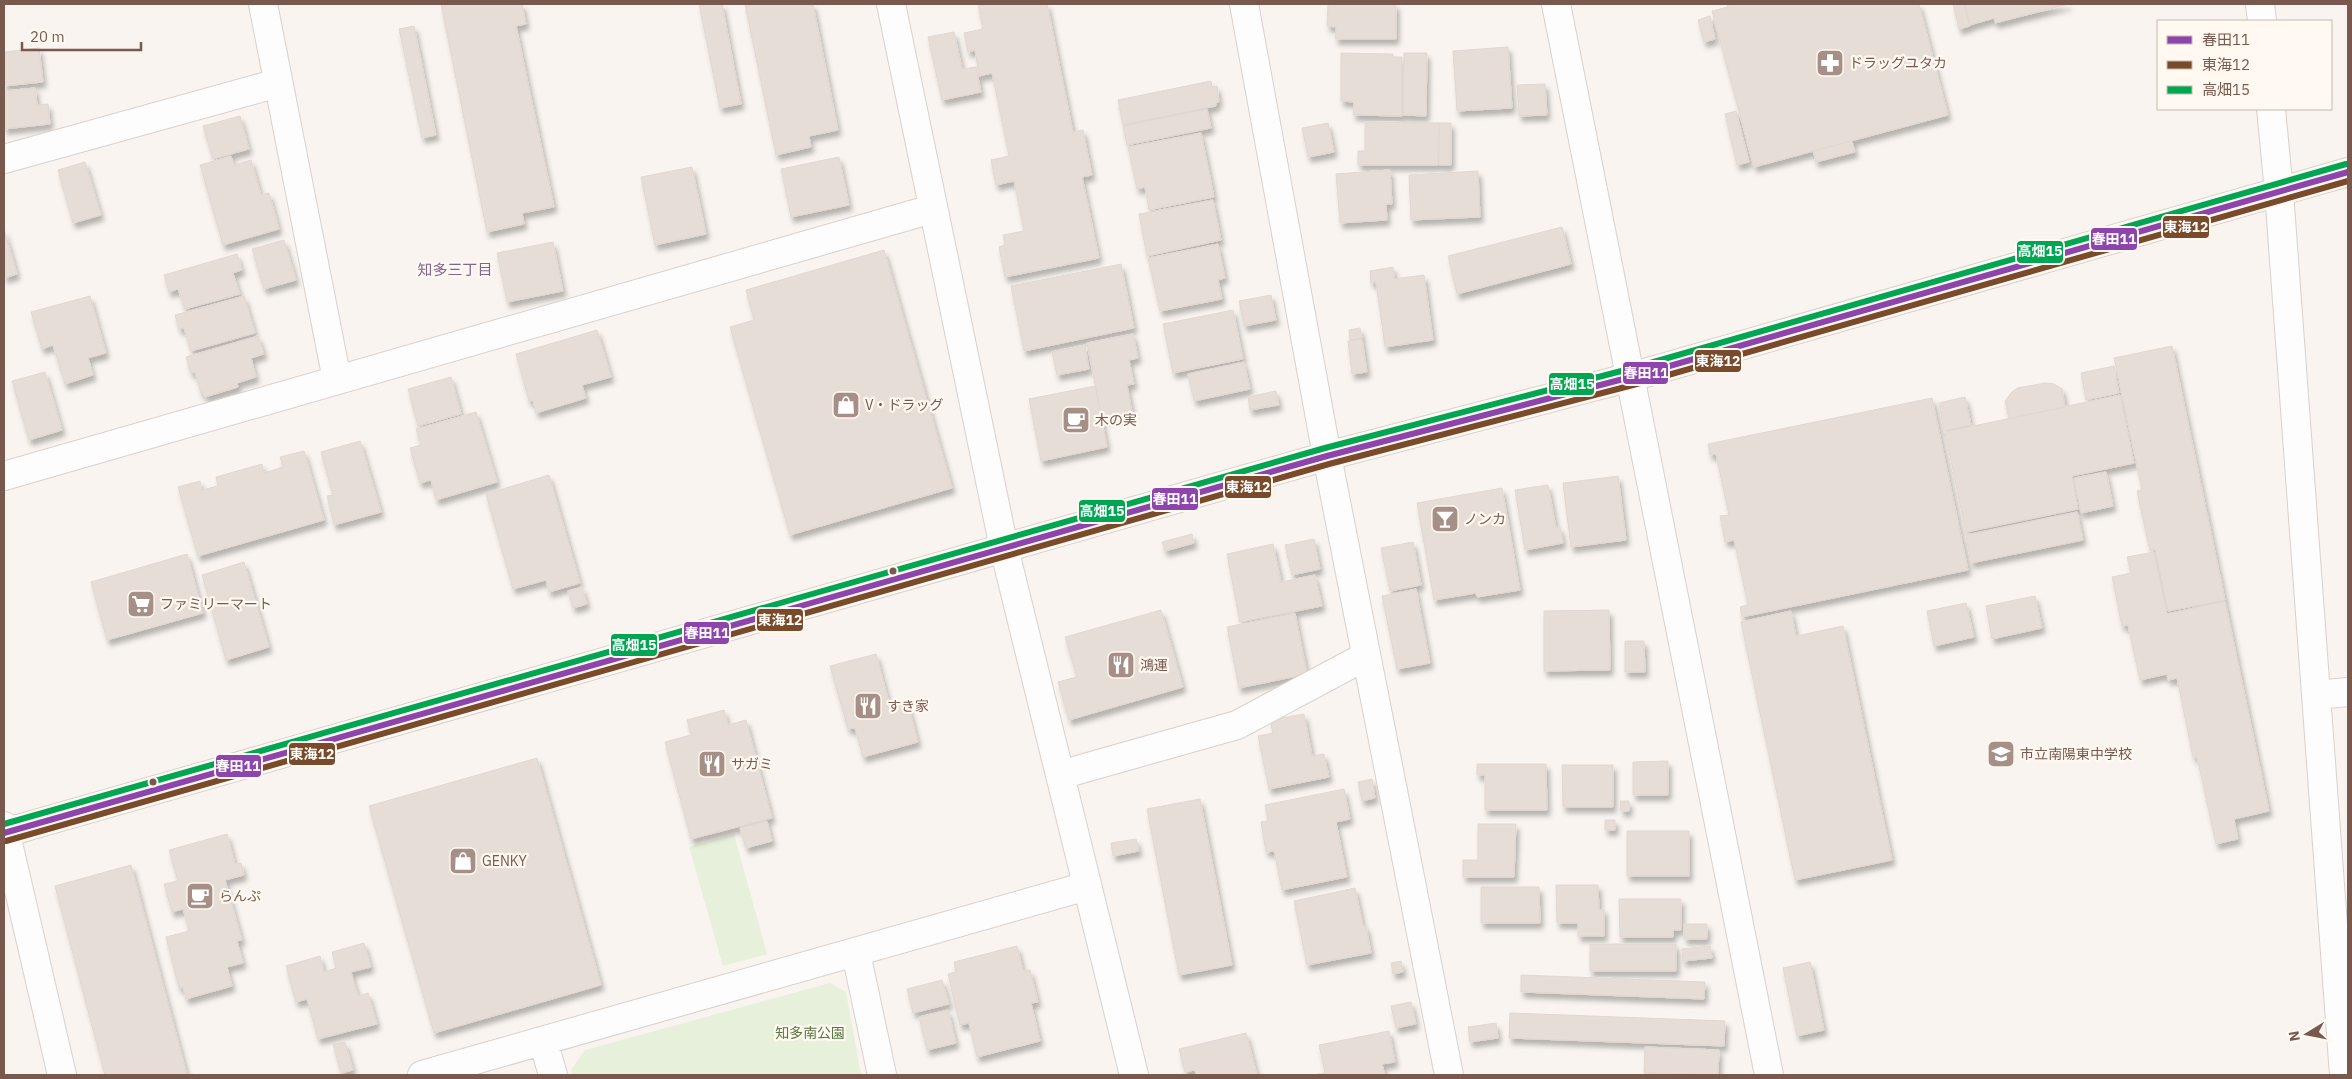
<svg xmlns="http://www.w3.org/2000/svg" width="2352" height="1079" viewBox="0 0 2352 1079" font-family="'IBM Plex Sans','Noto Sans JP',sans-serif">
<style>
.green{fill:#e7f0da}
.building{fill:#e6ddd6;stroke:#e2d7d1;filter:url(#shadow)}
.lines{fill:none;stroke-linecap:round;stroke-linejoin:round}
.street-casing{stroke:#d8d1cd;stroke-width:30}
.secondary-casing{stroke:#d9d0cb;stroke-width:30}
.street{stroke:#fefdfd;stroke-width:28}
.secondary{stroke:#fefdfd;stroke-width:28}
.bus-1-casing{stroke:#fff9f2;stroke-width:10}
.bus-2-casing{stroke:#fff9f2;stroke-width:10}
.bus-3-casing{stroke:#fff9f2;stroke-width:10}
.bus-1{stroke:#8e44ad;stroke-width:6}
.bus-2{stroke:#7a4b2a;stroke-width:6}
.bus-3{stroke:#00a651;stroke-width:6}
.bus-dot{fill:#79594d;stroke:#fff9f2;stroke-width:2}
.labels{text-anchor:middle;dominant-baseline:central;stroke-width:4.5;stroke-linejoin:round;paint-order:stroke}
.poi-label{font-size:14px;fill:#79594d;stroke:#fff9f2;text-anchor:start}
.park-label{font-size:14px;fill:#567941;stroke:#fff9f2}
.neighbourhood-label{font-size:15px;fill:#816595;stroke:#fff9f2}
.line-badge{stroke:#fff9f2;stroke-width:2}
.badge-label{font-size:14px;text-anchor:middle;font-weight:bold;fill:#fff}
</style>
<defs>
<filter id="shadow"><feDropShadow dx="3" dy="5.5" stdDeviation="2.5" flood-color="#0004"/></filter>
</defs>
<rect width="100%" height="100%" fill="#f9f4ef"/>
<path class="green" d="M734,834l33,120 -44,12 -34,-119z
M830,983l16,9 15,83h-289l-1,-5 14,-20z"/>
<path class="building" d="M441,4h81l4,20 -10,2 38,181 -32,6 2,11 -37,8z
M699,4h23l19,100 -21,4z
M745,4h68l25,126 -29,6 2,11 -35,8z
M978,4h69l26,128 10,-2 9,45 -10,2 17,81 -94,19 -6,-30 6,-2 -2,-10 21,-4 -10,-50 -18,4 -5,-25 18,-4 -17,-83 -13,3 -4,-26 -7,2 -4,-19 19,-4z
M1328,4h68v35h-61l1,-12 -9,-1z
M1727,4h192l29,111 -194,52 -42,-156 16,-4z
M1953,4h11l6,22 -11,3z
M1965,4h104l-74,19 -1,-5 -24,7z
M1710,16l5,23 -11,3 -6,-22z
M414,26l22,109 -14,3 -23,-109z
M954,32l8,37 14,-2 5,25 -39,8 -14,-63z
M1508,47l4,61 -55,3 -4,-60z
M39,48l4,34 -39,4v-34z
M1341,53l52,1 -1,3h10v59l-49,-1 1,-13 -13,-1z
M1404,53h23l-1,63 -23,-1z
M1211,81l1,6 5,-1 2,16 -3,1v3l-93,19 -5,-25z
M1545,84l2,31 -28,1 -2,-31z
M35,88l2,17 11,-1 2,20 -46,5v-38z
M1207,109l4,19 -84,17 -4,-19z
M1736,111l13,51 -12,3 -12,-51z
M240,116l9,33 -36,10 -10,-33z
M1365,122l74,1 -1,42h-80v-14h7z
M1328,123l6,29 -26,5 -6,-29z
M1439,123h12v42h-12z
M1201,133l13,64 -65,13 -4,-23 -8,2 -9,-42z
M1852,141l3,11 -39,10 -3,-11z
M231,156l3,9 17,-5 10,35 8,-2 10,36 -56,16 -23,-80z
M839,157l10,48 -58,12 -10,-48z
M85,162l16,53 -28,8 -15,-53z
M692,167l14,67 -51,11 -14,-68z
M1390,170l2,34h-6l1,16 -47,3 -4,-49z
M1478,171l2,46 -69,3 -2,-45z
M1213,200l8,40 -74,16 -8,-42z
M1562,227l9,37 -114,30 -9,-38z
M4,229l13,45 -13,4z
M284,240l12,40 -32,9 -12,-40z
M553,242l10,49 -56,11 -10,-49z
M1218,244l7,34 -7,2 4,19 -62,12 -12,-53z
M884,250l68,238 -162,47 -60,-208 24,-7 -8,-30z
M237,254l5,16 -9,3 7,21 -55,15 -7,-20 -9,3 -5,-17z
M1121,264l13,64 -110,23 -13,-65z
M1393,267l1,12 30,-4 9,65 -48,7 -9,-65 -5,1 -1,-12z
M1271,295l5,25 -32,6 -5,-25z
M90,296l16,57 -18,5 5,17 -28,9 -12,-39 -11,4 -11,-37z
M244,296l11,37 -64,18 -7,-23 -5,1 -4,-14z
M1233,310l10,49 -70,14 -10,-49z
M1360,328l2,10 -12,2 -1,-10z
M597,330l14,47 -29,8 4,13 -50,15 -3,-13 -4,1 -13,-47z
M1133,334l5,24 -9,2 5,24 -7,1 5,28 -30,6 -15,-76z
M258,336l6,18 -13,4 5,19 -19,6 1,4 -33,10 -2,-5 -2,1 -6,-21 -4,1 -5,-16z
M1362,339l5,33 -15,2 -4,-33z
M1085,345l4,24 -32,6 -5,-23z
M2172,346l53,254 -57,11 -13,-62 -5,2 -13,-60 5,-1 -28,-132z
M1244,362l6,27 -56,12 -6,-27z
M2114,366l5,27 -33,7 -5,-27z
M45,372l17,58 -33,10 -17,-59z
M451,377l10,37 -43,12 -10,-37z
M2046,383l8,1 8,5 3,18 -56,12 -4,-18 6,-8 6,-5z
M1095,386l12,61 -66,14 -12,-62z
M1276,391l3,14 -29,5 -2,-13z
M2120,395l14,68 -62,13 6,33 -112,23 -21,-100z
M1965,397l6,28 -27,6 -5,-28z
M1932,398l36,172 -226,47 -2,-10 8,-2 -14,-65 -9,2 -5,-26 9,-1 -13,-61 -6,1 -2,-11z
M476,412l21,70 -61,18 -5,-20 -11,3 -10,-35 11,-3 -5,-16z
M360,441l21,71 -47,13 -7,-29 6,-1 -12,-43z
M304,451l20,69 -126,36 -20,-69 22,-6 2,9 16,-4 -2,-9 46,-13 2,9 19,-6 -3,-10z
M2106,472l7,34 -32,7 -7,-35z
M549,475l31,108 -31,9 -3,-12 -33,9 -27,-95z
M1618,476l8,64 -55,7 -8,-64z
M1548,485l8,43 4,-1 3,16 -38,7 -10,-60z
M1502,488l18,102 -43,7 -1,-4 -42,7 -17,-97z
M2077,512l6,28 -112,23 -5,-28z
M1192,534l2,9 -29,8 -3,-9z
M1314,539l6,30 -28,6 -7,-30z
M1413,542l8,43 -31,6 -9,-43z
M1273,544l8,38 34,-7 7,31 -82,16 -13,-68z
M2154,552l13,62 58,-13 44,210 -35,8 4,20 -22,5 -19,-87h-4l-16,-79 -9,2 -1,-6 -27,6 -12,-55 -6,1 -10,-49 19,-4 -4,-16z
M187,554l16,59 -96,27 -16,-58z
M244,562l25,85 -43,13 -24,-85z
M582,587l5,17 -14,4 -5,-17z
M1416,589l14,74 -33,6 -15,-73z
M2035,596l7,32 -50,11 -6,-33z
M1966,603l8,34 -40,9 -7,-35z
M1161,610l22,77 -114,33 -11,-38 19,-5 -12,-40z
M1609,610l1,60 -66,1v-60z
M1791,611l5,25 47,-10 49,234 -97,20 -54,-258z
M1295,613l12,61 -68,14 -12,-61z
M1625,641h19l1,31h-20z
M876,654l14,52 17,-5 11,41 -55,15 -8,-29 -7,1 -18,-63z
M724,710l4,15 18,-5 26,98 -81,21 -26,-97 26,-7 -4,-15z
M1304,714l8,42 12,-2 5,23 -60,12 -11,-53 15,-3 -3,-13z
M537,758l64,227 -167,48 -65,-227z
M1668,761v34h-35v-33z
M1477,764h69l1,46h-62v-35h-8z
M1562,765h51v42h-50z
M1372,779l3,19 -13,3 -4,-19z
M1344,789l6,30 -14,3 11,55 -65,13 -8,-39 -8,1 -5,-30 7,-1 -3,-16z
M1200,799l32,166 -53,10 -32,-166z
M1620,801h9v10h-8z
M1605,820h10v10h-10z
M767,821l5,20 -26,7 -6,-20z
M1478,824h38l-2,53h-51v-17h15z
M1627,831h62v45h-62z
M227,834l8,30 6,-1 3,12 -19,5 17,60 -5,1 6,22 -16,4 5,19 -46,13 -3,-12 -4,1 -13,-51 23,-6 -6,-22 -11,3 -8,-28 14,-3 -9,-31z
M1136,839l3,12 -26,5 -2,-13z
M131,865l56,210h-82l-50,-189z
M1556,885h42l1,25 5,-1v27h-26v-13h-21z
M1481,887h58l1,36h-59z
M1355,888l8,38h3l5,27 -64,12 -13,-64z
M1619,899h62v31h-8v7h-53z
M1684,924h23v15h-23z
M364,943l7,24 -20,5 7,24 10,-3 9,31 -59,15 -11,-40 -11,3 -10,-36 34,-10 4,16 12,-4 -4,-16z
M1590,944h86v27h-86z
M1017,946l6,25 7,-1 8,32 -7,1 9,38 -63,16 -8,-34 -9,2 -12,-51 8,-2 -2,-10z
M1710,946l2,12 -29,3 -1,-12z
M1401,961l2,11 -10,2 -2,-11z
M1810,962l14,68 -27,6 -14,-68z
M1521,975l184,7 -1,17 -183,-7z
M942,980l7,24 -36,9 -6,-24z
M1411,1002l5,22 -20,4 -5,-22z
M948,1010l8,33 -29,7 -8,-33z
M1510,1013l215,8 -1,25 -215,-8z
M1496,1023l2,15 -28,4 -2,-15z
M1389,1031l6,31 -13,2 3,11h-73l13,-2 -6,-28z
M1246,1033l11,42h-61l-1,-5 -10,2 -6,-23z
M345,1042l8,28 -12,3 -8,-29z
M1645,1047l74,3 -1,25 -74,-2z"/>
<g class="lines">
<defs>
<path id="street" d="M263,4l74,376
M891,4l113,544 130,527
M1244,4l83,452 122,619
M1556,4l213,1071
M4,159l274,-76
M2279,192l65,883
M4,476l928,-267
M2317,695l31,-3
M1060,775l177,-50 129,-69
M4,826l58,249
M856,953l26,122
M543,1041l10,34
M422,1075l665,-189"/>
<path id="secondary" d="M2260,4l2,17
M2271,109l8,83
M4,833l1323,-377 304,-79 717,-205"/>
</defs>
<use href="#street" class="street-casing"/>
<use href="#secondary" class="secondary-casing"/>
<use href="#street" class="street"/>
<use href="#secondary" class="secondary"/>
<defs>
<path id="bus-1" d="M4,833l1323,-377 304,-79 717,-205"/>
<path id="bus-2" d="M6,841l1323,-377 304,-79 715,-204"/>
<path id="bus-3" d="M4,824l1321,-376 304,-79 717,-205"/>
</defs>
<use href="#bus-1" class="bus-1-casing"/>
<use href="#bus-2" class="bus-2-casing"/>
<use href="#bus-3" class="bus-3-casing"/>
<use href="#bus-1" class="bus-1"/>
<use href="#bus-2" class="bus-2"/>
<use href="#bus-3" class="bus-3"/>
</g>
<defs>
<symbol id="pharmacy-square" viewBox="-11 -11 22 22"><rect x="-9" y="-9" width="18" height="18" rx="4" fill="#a68f86" stroke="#fff9f2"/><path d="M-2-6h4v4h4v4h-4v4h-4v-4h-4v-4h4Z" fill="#fff"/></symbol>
<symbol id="shop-square" viewBox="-11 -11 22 22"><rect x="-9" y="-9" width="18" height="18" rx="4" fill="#a68f86" stroke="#fff9f2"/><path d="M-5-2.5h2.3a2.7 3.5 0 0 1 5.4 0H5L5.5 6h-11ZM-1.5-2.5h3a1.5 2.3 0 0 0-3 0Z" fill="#fff"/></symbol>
<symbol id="cafe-square" viewBox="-11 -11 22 22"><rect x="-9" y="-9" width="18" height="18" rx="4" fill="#a68f86" stroke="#fff9f2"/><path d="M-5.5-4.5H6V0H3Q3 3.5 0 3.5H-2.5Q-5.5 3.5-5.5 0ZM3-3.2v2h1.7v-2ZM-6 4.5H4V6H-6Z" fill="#fff"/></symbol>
<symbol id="bar-square" viewBox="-11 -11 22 22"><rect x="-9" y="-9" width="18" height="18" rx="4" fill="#a68f86" stroke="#fff9f2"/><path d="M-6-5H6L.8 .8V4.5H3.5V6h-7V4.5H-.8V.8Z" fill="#fff"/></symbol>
<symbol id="supermarket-square" viewBox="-11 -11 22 22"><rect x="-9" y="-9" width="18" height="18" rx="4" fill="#a68f86" stroke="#fff9f2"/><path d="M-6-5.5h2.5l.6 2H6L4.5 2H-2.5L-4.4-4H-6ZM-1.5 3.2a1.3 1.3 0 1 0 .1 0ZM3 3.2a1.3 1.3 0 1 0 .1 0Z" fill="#fff"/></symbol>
<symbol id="restaurant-square" viewBox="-11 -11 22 22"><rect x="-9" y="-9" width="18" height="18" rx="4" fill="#a68f86" stroke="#fff9f2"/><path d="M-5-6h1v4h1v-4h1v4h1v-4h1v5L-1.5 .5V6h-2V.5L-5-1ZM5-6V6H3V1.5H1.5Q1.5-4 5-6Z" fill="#fff"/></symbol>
<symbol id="school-square" viewBox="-11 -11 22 22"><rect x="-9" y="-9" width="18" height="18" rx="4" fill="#a68f86" stroke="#fff9f2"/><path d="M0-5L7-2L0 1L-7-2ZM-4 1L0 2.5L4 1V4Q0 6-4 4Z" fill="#fff"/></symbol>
</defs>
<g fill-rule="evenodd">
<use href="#pharmacy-square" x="1814" y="47" width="32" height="32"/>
<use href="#shop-square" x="830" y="389" width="32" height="32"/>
<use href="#cafe-square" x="1060" y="404" width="32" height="32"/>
<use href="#bar-square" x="1429" y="503" width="32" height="32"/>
<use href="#supermarket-square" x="125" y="588" width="32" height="32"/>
<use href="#restaurant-square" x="1105" y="649" width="32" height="32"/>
<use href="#restaurant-square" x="852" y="690" width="32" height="32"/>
<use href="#school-square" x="1985" y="738" width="32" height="32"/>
<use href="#restaurant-square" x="696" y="748" width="32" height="32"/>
<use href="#shop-square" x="447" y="845" width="32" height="32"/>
<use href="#cafe-square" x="184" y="880" width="32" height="32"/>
</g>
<g class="bus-dot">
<circle cx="893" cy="571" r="4.5"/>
<circle cx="153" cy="782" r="4.5"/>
</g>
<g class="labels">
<g class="poi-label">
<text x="1849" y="63">ドラッグユタカ</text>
<text x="865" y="405">V・ドラッグ</text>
<text x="1095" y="420">木の実</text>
<text x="1464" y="519">ノンカ</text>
<text x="160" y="604">ファミリーマート</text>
<text x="1140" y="665">鴻運</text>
<text x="887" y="706">すき家</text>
<text x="2020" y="754">市立南陽東中学校</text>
<text x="731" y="764">サガミ</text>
<text x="482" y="861">GENKY</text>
<text x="219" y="896">らんぷ</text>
</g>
<g class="park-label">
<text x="810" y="1033">知多南公園</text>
</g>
<g class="neighbourhood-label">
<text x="455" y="269">知多三丁目</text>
</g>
</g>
<g class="line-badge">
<rect x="2162" y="215" width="48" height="24" rx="5" fill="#7a4b2a"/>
<rect x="2090" y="227" width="48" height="24" rx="5" fill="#8e44ad"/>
<rect x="2016" y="240" width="48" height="24" rx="5" fill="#00a651"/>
<rect x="1694" y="349" width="48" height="24" rx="5" fill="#7a4b2a"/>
<rect x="1622" y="361" width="47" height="24" rx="5" fill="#8e44ad"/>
<rect x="1548" y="372" width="47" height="24" rx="5" fill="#00a651"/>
<rect x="1224" y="475" width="48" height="24" rx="5" fill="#7a4b2a"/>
<rect x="1151" y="487" width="48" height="24" rx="5" fill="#8e44ad"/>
<rect x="1078" y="499" width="48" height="24" rx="5" fill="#00a651"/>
<rect x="756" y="608" width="48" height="24" rx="5" fill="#7a4b2a"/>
<rect x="683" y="621" width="47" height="24" rx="5" fill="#8e44ad"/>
<rect x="610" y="633" width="48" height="24" rx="5" fill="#00a651"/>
<rect x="288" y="742" width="48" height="24" rx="5" fill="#7a4b2a"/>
<rect x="215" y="754" width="47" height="24" rx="5" fill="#8e44ad"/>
</g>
<g class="badge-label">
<text x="2186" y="232">東海12</text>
<text x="2114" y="244">春田11</text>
<text x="2040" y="256">高畑15</text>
<text x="1718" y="366">東海12</text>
<text x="1646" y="378">春田11</text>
<text x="1572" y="389">高畑15</text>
<text x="1248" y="492">東海12</text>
<text x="1175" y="504">春田11</text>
<text x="1102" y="516">高畑15</text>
<text x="780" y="625">東海12</text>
<text x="707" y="638">春田11</text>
<text x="634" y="650">高畑15</text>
<text x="312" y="759">東海12</text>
<text x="238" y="771">春田11</text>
</g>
<rect width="2352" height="1079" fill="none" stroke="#79594d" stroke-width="10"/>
<rect x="2157" y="20" width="175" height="90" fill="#fff9f2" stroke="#c9b9b0"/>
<rect x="2167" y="36" width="25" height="8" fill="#8e44ad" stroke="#c9b9b0"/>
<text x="2202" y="45" font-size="15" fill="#79594d">春田11</text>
<rect x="2167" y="61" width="25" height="8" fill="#7a4b2a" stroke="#c9b9b0"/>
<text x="2202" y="70" font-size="15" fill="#79594d">東海12</text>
<rect x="2167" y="86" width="25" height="8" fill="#00a651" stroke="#c9b9b0"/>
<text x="2202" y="95" font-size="15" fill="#79594d">高畑15</text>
<g transform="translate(2307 1034) rotate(260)" stroke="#fff9f2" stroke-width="4" paint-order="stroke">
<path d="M0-4L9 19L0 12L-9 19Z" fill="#79594d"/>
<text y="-8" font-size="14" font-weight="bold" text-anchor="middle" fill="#79594d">N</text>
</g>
<path d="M22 42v8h119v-8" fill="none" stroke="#79594d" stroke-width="2.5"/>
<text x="30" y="42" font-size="15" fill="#79594d" stroke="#fff9f2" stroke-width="4" paint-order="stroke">20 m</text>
</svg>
